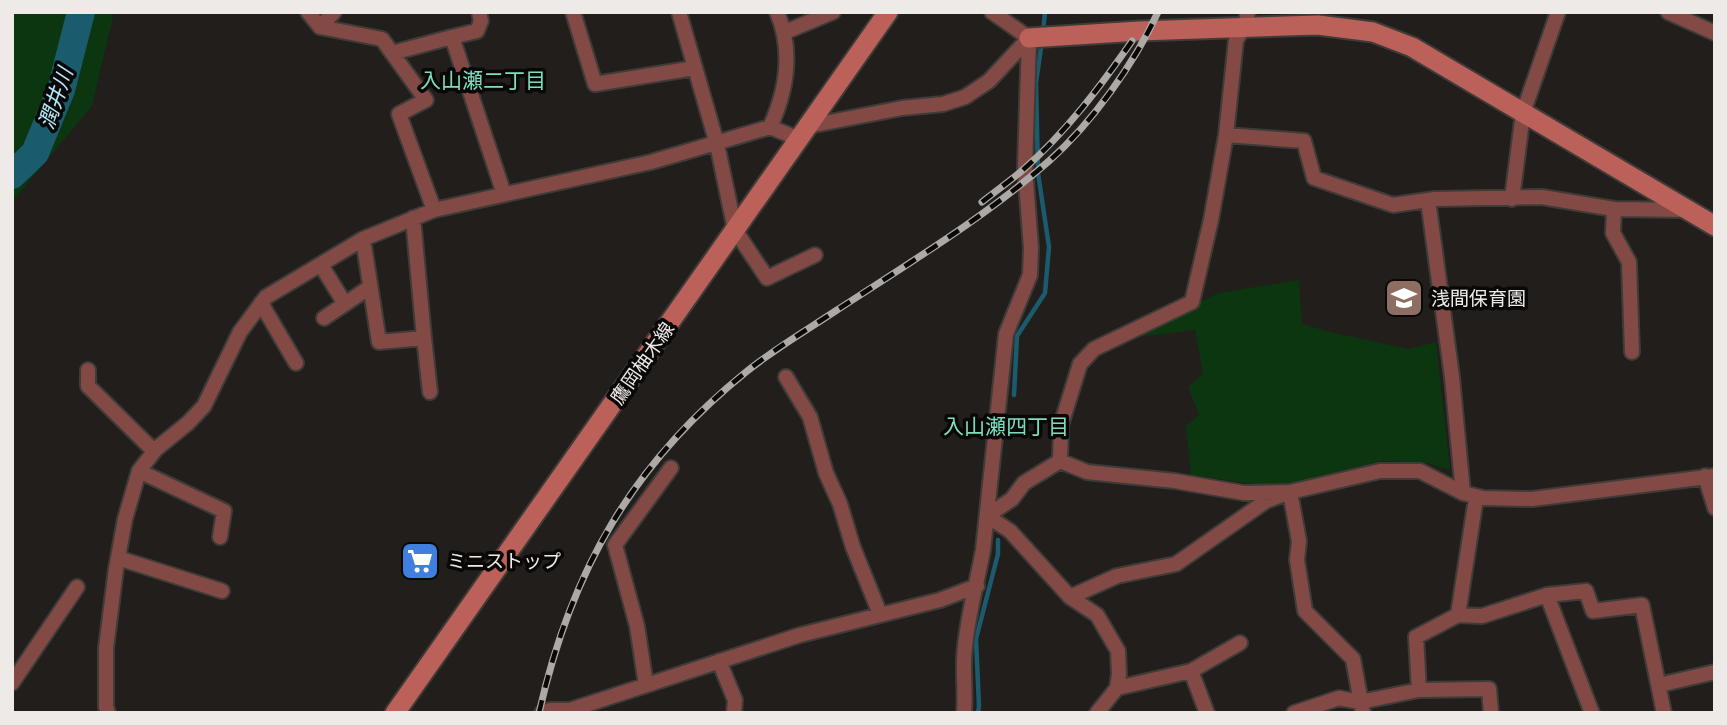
<svg xmlns="http://www.w3.org/2000/svg" width="1727" height="725" viewBox="0 0 1727 725" font-family="Ubuntu,'Noto Sans JP',sans-serif">
<style>
.green{fill:#0c360f}
.lines{fill:none;stroke-linecap:round;stroke-linejoin:round}
.stream{stroke:#1b5b6e;stroke-width:4.5}
.river{stroke:#1b5b6e;stroke-width:28}
.street-casing{stroke:#3e3b38;stroke-width:18}
.secondary-casing{stroke:#3e3b38;stroke-width:23}
.street{stroke:#834a45;stroke-width:14}
.secondary{stroke:#bc605a;stroke-width:19}
.rail-casing{stroke:#aca9a7;stroke-width:7}
.rail{stroke:#0a0807;stroke-width:4.5;stroke-dasharray:13;stroke-linecap:butt}
.labels{text-anchor:middle;dominant-baseline:central;stroke-width:7;stroke-linejoin:round;paint-order:stroke}
.poi-label{font-size:19px;fill:#edeae8;stroke:#0a0807;text-anchor:start}
.street-label{font-size:19px;fill:#edeae8;stroke:#0a0807}
.neighbourhood-label{font-size:21px;fill:#7edcbf;stroke:#0a0807}
.water-label{font-size:21px;font-style:italic;fill:#b5e9fb;stroke:#0a0807}
</style>
<rect width="100%" height="100%" fill="#221e1b"/>
<path class="green" d="M12,12h102l-22,94 -80,96z
M1299,280l3,44 28,8 79,17 27,-7 14,128 -23,-7 -45,-2 -109,26 -82,-12 -5,-49 13,-11 -11,-28 15,-14 -8,-43 -64,8 87,-45z"/>
<g class="lines">
<path class="stream" d="M1043,32l2,-20
M1014,395l3,-59 28,-43 4,-46 -11,-74 -2,-90 6,-42
M978,713l1,-7 -3,-67 22,-85v-14"/>
<path class="river" d="M12,175l23,-22 26,-63 20,-78"/>
<defs>
<path id="street" d="M308,12l12,15 14,-15
M479,12l2,9 -4,10 -25,6 52,157
M573,12l22,72 100,-16
M679,12l38,132 18,86 32,48 48,-23
M992,12l37,26
M1668,12l47,21
M320,27l62,12 44,61 -27,14 35,96
M785,32l48,-20
M392,53l60,-16
M809,126l93,-18 41,-4 22,-7 24,-16 40,-43
M770,127c17,-37 23,-77 7,-115
M1226,135l78,6 10,37 79,27 42,-6 107,-2 72,12 72,1
M1512,199l11,-86 35,-101
M1428,200l24,177 11,116
M1614,209l-1,24 16,29 3,90
M413,218l11,120
M363,239l16,103 45,-4 6,54
M321,265l24,39
M261,303l35,60
M324,318l46,-31
M88,370v16l66,65
M786,377l24,40 16,56 14,31 13,43 27,67
M1060,461l27,11 88,9 69,12 46,-1 90,-21h40l43,22 20,5 49,1 183,-23
M139,471l85,40 -4,26
M1705,476l10,32
M118,558l104,33
M1547,595l45,118
M1070,597l47,-21 59,-12 90,-63 24,-9 9,49 -2,19 8,51 48,48 10,54
M1458,615l18,-117
M719,661l16,39 -1,13
M1191,671l16,42
M12,683l65,-96
M646,685l-9,-59 -22,-81 56,-77
M1659,685l56,-13
M1117,688l74,-17 49,-28
M1419,690l-3,-53 42,-22 24,1 65,-21 39,-4 7,20 49,-6 22,108
M108,713l-2,-6v-59l10,-79 9,-50 14,-48 17,-22 32,-26 16,-17 36,-74 26,-35 97,-58 71,-29 217,-48 119,-35 29,12
M542,713l8,-3h20l230,-75 140,-35 37,-14
M964,713c2,-22 -2,-44 1,-66 3,-33 12,-64 18,-97l23,-216 24,-59 1,-27 -6,-80 4,-130
M1097,713l20,-25 2,-14 -1,-23 -21,-36 -27,-18 -60,-66 -23,-15 25,-17 12,-16 36,-22 1,-36 19,-61 14,-15 98,-47 19,-82 15,-85 10,-95 9,-14 3,-14
M1294,713l45,-15 21,4 59,-12 70,-1 2,24"/>
<path id="secondary" d="M1029,38l110,-7 179,-6 55,7 39,15 303,179
M395,713l493,-701"/>
</defs>
<use href="#street" class="street-casing"/>
<use href="#secondary" class="secondary-casing"/>
<use href="#street" class="street"/>
<use href="#secondary" class="secondary"/>
<defs>
<path id="rail" d="M982,202c14,-11 29,-22 42,-33 42,-37 76,-82 108,-128
M539,713c32,-142 93,-249 207,-341 28,-23 61,-42 91,-62 72,-47 147,-92 212,-149 43,-38 85,-97 109,-149"/>
</defs>
<use href="#rail" class="rail-casing"/>
<use href="#rail" class="rail"/>
</g>
<defs>
<symbol id="school-square" viewBox="-11 -11 22 22"><rect x="-9" y="-9" width="18" height="18" rx="4" fill="#8d6e63" stroke="#0a0807"/><path d="M0-5L7-2L0 1L-7-2ZM-4 1L0 2.5L4 1V4Q0 6-4 4Z" fill="#fff"/></symbol>
<symbol id="supermarket-square" viewBox="-11 -11 22 22"><rect x="-9" y="-9" width="18" height="18" rx="4" fill="#3f7fe0" stroke="#0a0807"/><path d="M-6-5.5h2.5l.6 2H6L4.5 2H-2.5L-4.4-4H-6ZM-1.5 3.2a1.3 1.3 0 1 0 .1 0ZM3 3.2a1.3 1.3 0 1 0 .1 0Z" fill="#fff"/></symbol>
</defs>
<g fill-rule="evenodd">
<use href="#school-square" x="1382" y="276" width="44" height="44"/>
<use href="#supermarket-square" x="398" y="539" width="44" height="44"/>
</g>
<g class="labels">
<g class="poi-label">
<text x="1431" y="298">浅間保育園</text>
<text x="447" y="561">ミニストップ</text>
</g>
<g class="street-label">
<text transform="translate(642 363) rotate(-55)">鷹岡柚木線</text>
</g>
<g class="neighbourhood-label">
<text x="483" y="80">入山瀬二丁目</text>
<text x="1006" y="426">入山瀬四丁目</text>
</g>
<g class="water-label">
<text transform="translate(55 98) rotate(-71)">潤井川</text>
</g>
</g>
<rect width="1727" height="725" fill="none" stroke="#edeae8" stroke-width="28"/>
</svg>
